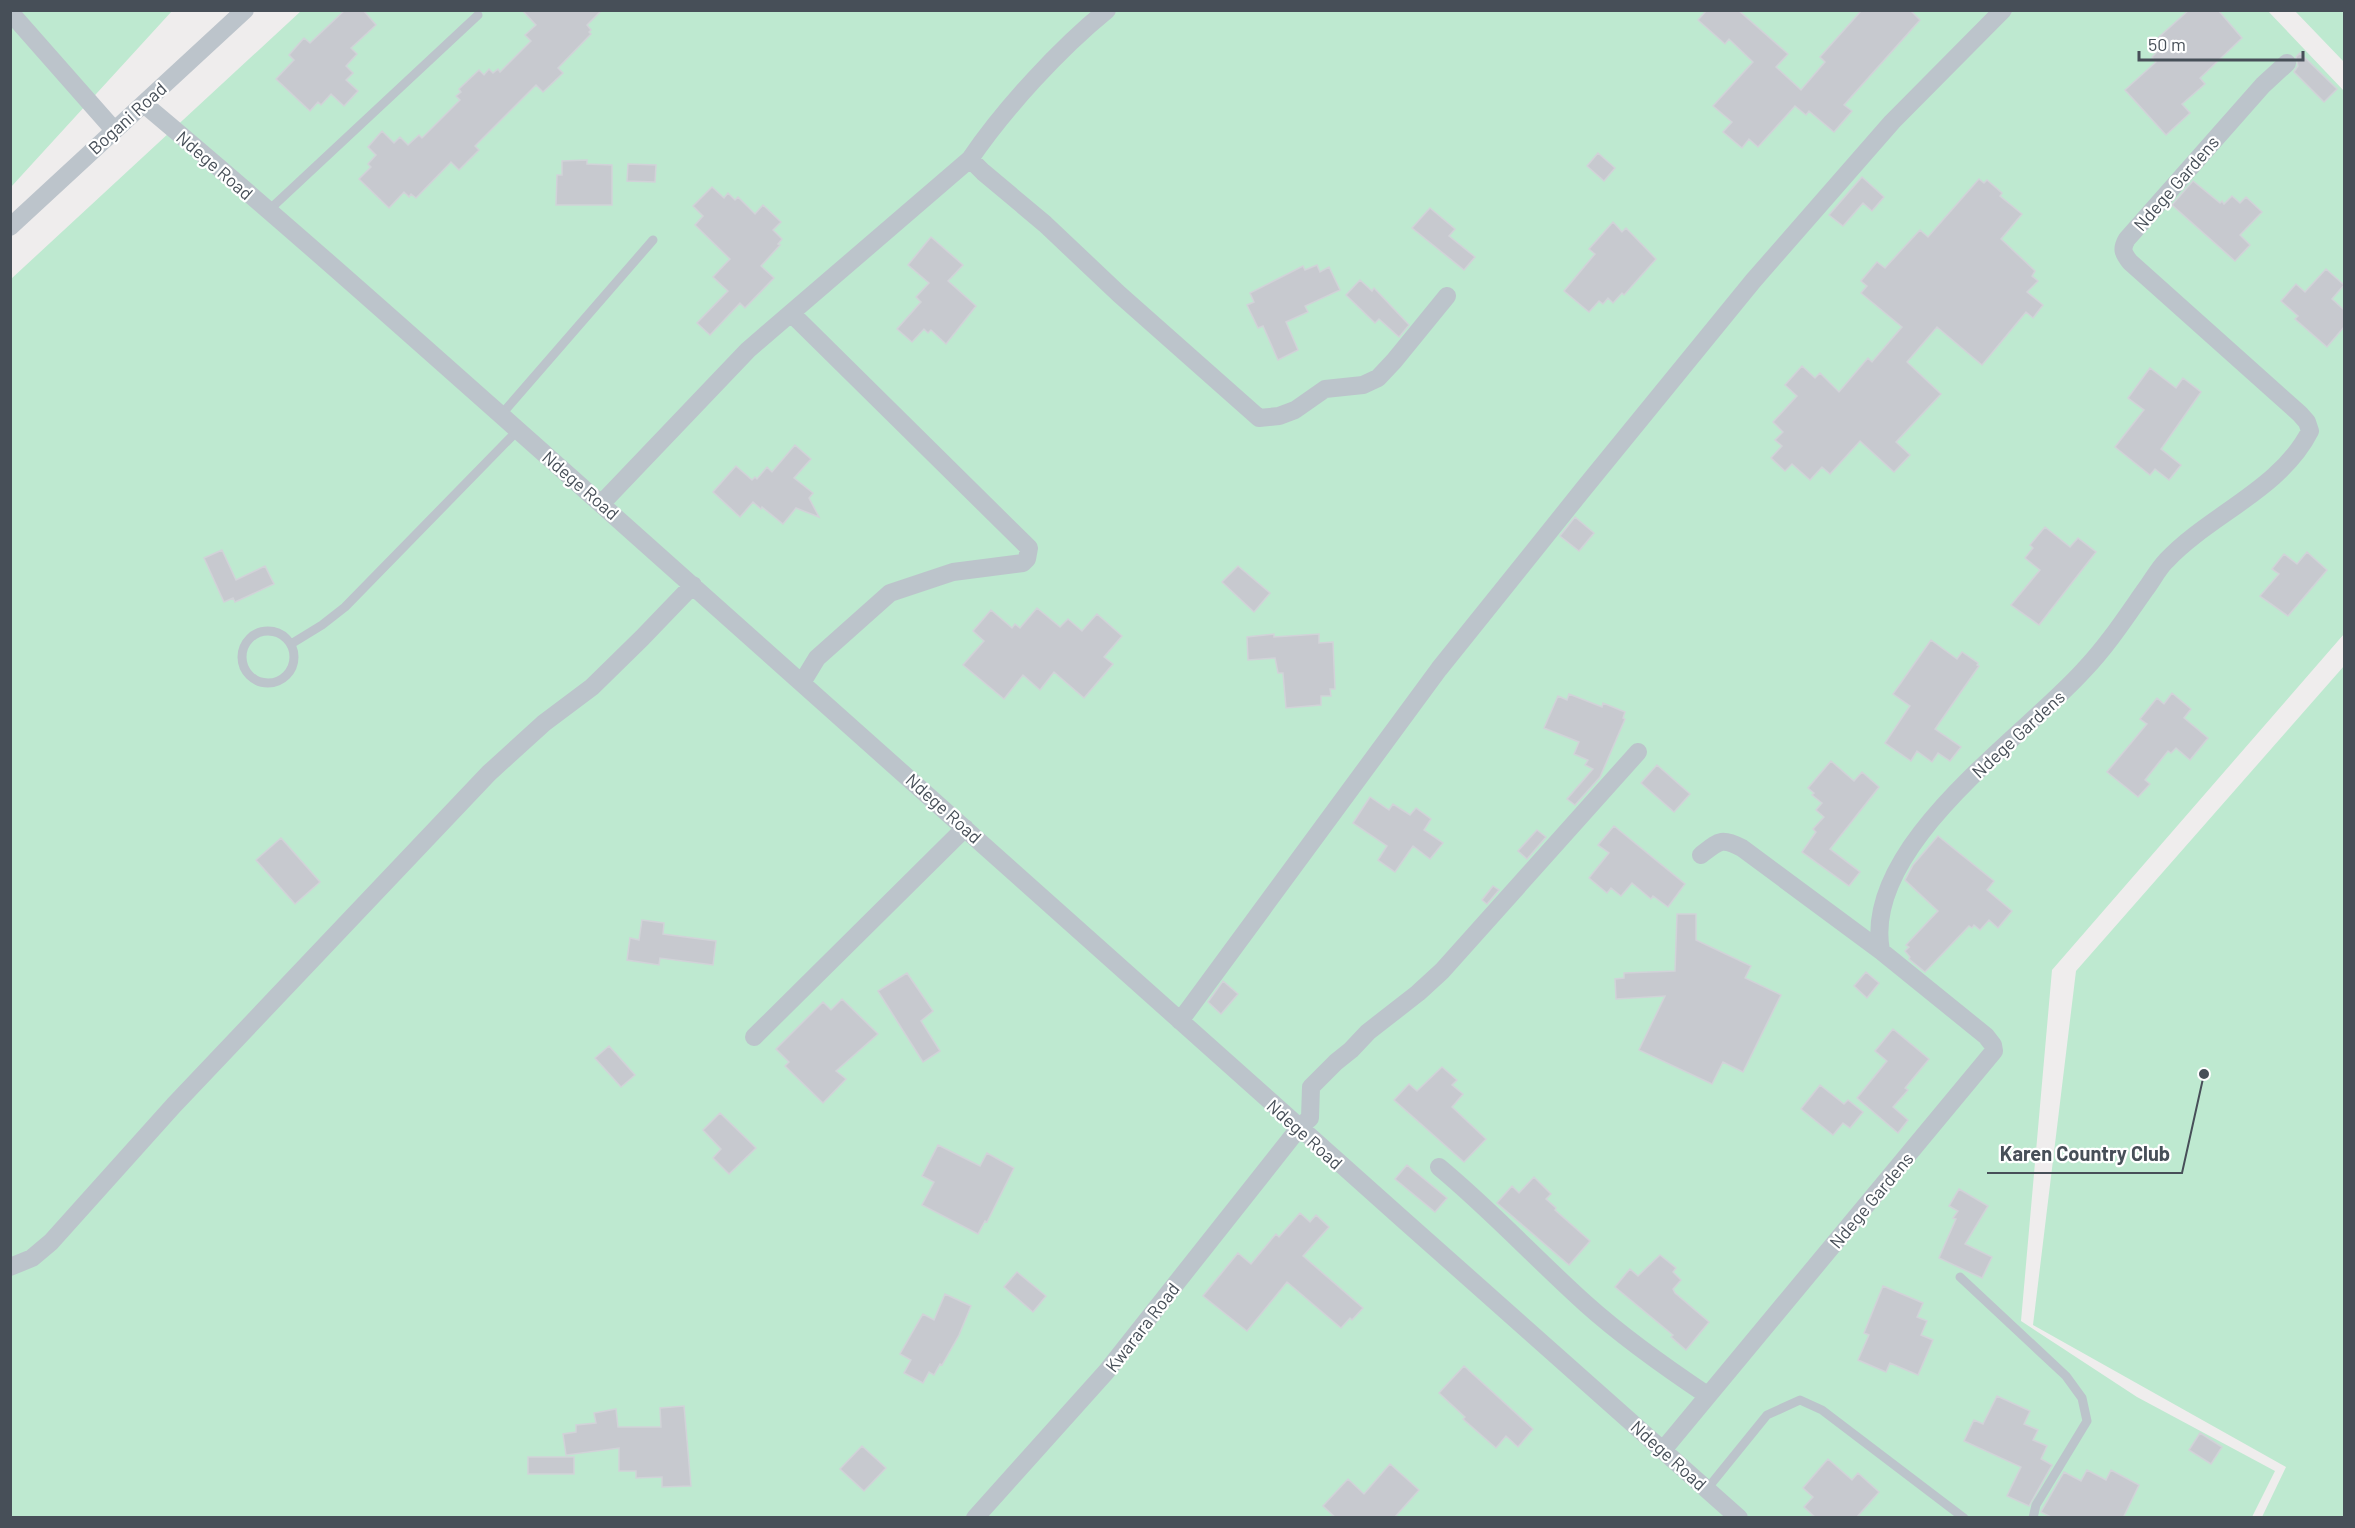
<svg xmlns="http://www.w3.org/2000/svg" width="2355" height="1528" viewBox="0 0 2355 1528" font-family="Barlow,sans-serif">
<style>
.green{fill:#bee9d0}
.building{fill:#c7c9cf;stroke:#d1d3d8;stroke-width:1.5}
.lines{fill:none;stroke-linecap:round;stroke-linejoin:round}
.service{stroke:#bcc4cb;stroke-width:9}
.minor{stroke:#bcc4cb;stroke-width:18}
.labels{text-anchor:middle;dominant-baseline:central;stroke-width:4.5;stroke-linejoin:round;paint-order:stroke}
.street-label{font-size:18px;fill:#474f58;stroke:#fff}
.leader{fill:none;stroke:#474f58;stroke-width:2}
.callout-dot{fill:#474f58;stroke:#fff;stroke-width:2}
.callout-label{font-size:20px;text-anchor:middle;font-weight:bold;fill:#474f58;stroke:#fff;stroke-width:4.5;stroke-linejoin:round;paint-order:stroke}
</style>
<rect width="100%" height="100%" fill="#efeded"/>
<path class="green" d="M2267,10l77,81v543l-292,336 -31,351 116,76 138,74 -23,46 -2241,1v-1239l290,-268z
M11,11h161l-161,176z
M2295,11h49v51z
M2344,666v851h-82l24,-50 -253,-142 43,-354z"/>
<path class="building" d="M345,10h18l13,15 -25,23 6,6 -11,12 7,7 -7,7 12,11 -14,15 -13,-12 -10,11 -3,-3 -8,9 -34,-32 18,-19 -5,-5 15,-17 6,5z
M522,10h80l-15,15 4,5 -2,2 2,2 -33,34 5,5 -20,19 -7,-7 -61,61 4,4 -20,20 -8,-8 -35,36 -5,-4 -2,3 -5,-5 -15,16 -30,-29 12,-12 -3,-3 8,-9 -8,-8 14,-16 12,12 6,-6 8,8 11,-10 3,3 38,-38 -4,-4 5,-4 -2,-3 20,-19 5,5 5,-6 4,4 5,-4 2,3 31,-31 -6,-6 11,-10z
M1707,10h31l50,44 -12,13 25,23 24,-28 -5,-5 42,-47h48l10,10 -76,85 8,6 -18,21 -25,-21 -3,4 -11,-9 -37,41 -9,-8 -7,9 -19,-16 9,-10 -19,-16 40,-44 -24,-23 -4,5 -27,-24z
M2189,10h29l24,28 -42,40 5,6 -23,20 8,9 -24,22 -41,-45 31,-28 -4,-5 11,-11 -5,-8z
M2300,53l37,36 -13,13 -30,-30 4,-6 -2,-9z
M1598,153l17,15 -11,13 -17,-15z
M587,160v4l25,1v40h-56l1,-30h5v-14z
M628,164l28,1 -1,17 -28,-1z
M1862,177l22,20 -12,14 -9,-8 -20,23 -14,-11z
M1979,179l5,4 3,-3 15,13 -2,3 22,18 -21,25 34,32 -3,5 6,5 -11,11 16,13 -10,13 -7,-6 -44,53 -45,-38 -30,35 34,32 -45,48 14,13 -16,17 -34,-31 -30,33 -8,-7 -12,13 -18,-16 -7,7 -14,-13 11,-12 -7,-6 8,-8 -10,-10 24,-26 -12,-11 17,-19 13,12 5,-5 19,19 29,-34 4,4 30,-35 -41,-34 6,-7 -6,-5 16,-19 8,6 35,-38 8,7z
M2193,181l27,22 2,-2 2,3 8,-8 8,7 6,-6 16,15 -22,23 10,10 -15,16 -63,-56z
M712,187l12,11 4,-5 7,7 3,-3 17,17 8,-9 18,17 -8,8 9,9 -4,5 2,1 -19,21 13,12 -29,30 -5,-5 -30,32 -13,-12 31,-32 -15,-14 17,-18 -35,-34 8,-9 -10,-10z
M1430,208l25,21 -6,7 26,21 -11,13 -52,-42z
M1613,222l9,10 4,-4 30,31 -32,36 -2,-2 -9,10 -5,-5 -5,6 -4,-3 -10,11 -25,-21 31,-37 -6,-5z
M931,237l32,28 -15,16 28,25 -30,38 -15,-14 -3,3 -4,-4 -12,13 -15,-13 24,-27 -5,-5 13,-14 -21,-18z
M1317,265l3,7 9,-5 11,23 -35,16 3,6 -22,10 12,28 -20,10 -15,-34 -5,2 -11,-23 7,-3 -4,-9 53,-27 2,4z
M2326,269l18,16 -12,14 12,11v17l-17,20 -32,-28 3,-3 -17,-15 15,-17 9,8z
M1360,280l12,11 2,-3 35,37 -10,12 -20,-18 -4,4 -29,-28z
M2150,368l26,20 7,-10 18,14 -40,57 20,16 -12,15 -14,-11 -5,6 -35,-28 29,-37 -16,-12z
M795,445l16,14 -17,19 19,15 -4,5 10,19 -23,-9 -13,16 -21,-17 -1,2 -8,-7 -13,15 -27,-25 23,-26 16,14 3,-3 2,2 10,-12 5,5z
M1575,517l19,16 -15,18 -19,-15z
M2045,527l25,20 8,-9 18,14 -57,73 -28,-20 29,-35 -15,-12 8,-10 -3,-3z
M222,550l14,30 29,-14 9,18 -39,18 -2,-4 -9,4 -20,-44z
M2307,552l20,18 -39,46 -28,-20 19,-22 -7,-5 12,-15 13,10z
M1238,566l32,27 -16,19 -32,-30z
M1037,608l23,19 8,-8 14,12 15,-17 25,22 -18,21 9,7 -29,34 -30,-26 -14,18 -17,-15 -19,24 -41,-34 21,-24 -11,-10 18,-21 21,18 3,-4 5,4z
M1274,634v3l45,-3v9l14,-1 2,47h-5l1,7h-10v9l-35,3 -3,-35h-5l-3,-15 -27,2 -1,-23z
M1931,640l26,19 5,-7 16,11 -1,2 2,1 -44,63 26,18 -11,14 -12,-8 -6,9 -15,-11 -6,10 -26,-18 25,-37 -17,-12z
M2172,693l19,16 -7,9 24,20 -18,22 -14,-12 -5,5 -3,-2 -23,29 5,4 -12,13 -31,-25 40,-48 -7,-5 17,-21 7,6z
M1569,694l33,13 1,-4 22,9 -2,6 2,1 -25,58 -25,28 -8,-6 26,-30 -8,-4 3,-5 -14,-6 5,-12 -35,-14 14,-32 9,4z
M1831,761l23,20 8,-9 17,15 -49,62 30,23 -11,14 -47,-34 14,-20 -3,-3 11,-12 -8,-7 6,-7 -10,-8 2,-2 -6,-5z
M1657,765l33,29 -16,18 -33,-29z
M1370,797l19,13 4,-6 17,11 6,-7 15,11 -7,11 19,13 -13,16 -17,-13 -18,26 -17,-12 9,-14 -34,-23z
M1614,826l71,58 -17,23 -15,-11 -2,3 -19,-16 -11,13 -10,-8 -4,5 -18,-15 20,-25 -11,-8z
M1537,830l9,7 -19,22 -9,-8z
M1938,836l56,45 -7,9 25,21 -14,17 -9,-8 -9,10 -6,-5 -2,3 -3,-2 -44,46 -16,-13 1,-2 -5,-6 4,-4 -3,-2 32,-34 -33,-31 8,-15z
M281,838l39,44 -25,22 -39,-44z
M1493,886l6,4 -12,14 -5,-4z
M1677,914h19v26l55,26 -6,12 36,17 -38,77 -20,-10 -11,22 -73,-34 26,-54 -49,3 -1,-20 9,-1v-5l51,-2z
M642,920l22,3 -1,11 53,7 -3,24 -53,-7 -1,7 -32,-5 3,-22 9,2z
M1866,972l13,11 -12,15 -13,-12z
M907,973l26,38 -12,10 19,30 -17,11 -45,-71z
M1223,981l15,13 -17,20 -13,-12z
M842,999l36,35 -42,37 10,8 -23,24 -38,-37 4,-4 -13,-13 47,-47 8,8z
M1893,1029l36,30 -24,29 3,2 -15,17 15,13 -10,13 -41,-35 30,-37 -12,-10z
M609,1046l26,29 -14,12 -26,-29z
M1442,1067l15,13 -5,5 11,9 -11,13 34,32 -22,23 -70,-62 15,-16 8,7z
M1820,1085l24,19 4,-4 15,12 -13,16 -7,-5 -10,12 -32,-26z
M720,1113l36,35 -27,26 -16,-16 8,-9 -18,-19z
M938,1145l42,21 7,-13 27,15 -27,54 -2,-1 -7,13 -56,-29 12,-23 -12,-6z
M1407,1165l40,33 -12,14 -40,-33z
M1534,1177l17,17 -5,5 10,9 -1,2 35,31 -21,24 -72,-62 15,-17 7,7z
M1959,1189l29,17 -23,38 27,13 -10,21 -43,-20 17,-39 -3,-1 5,-7 -9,-5z
M1300,1213l10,9 6,-7 13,12 -26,29 60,52 -11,12 -2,-2 -9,10 -54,-46 -40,49 -44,-35 35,-43 13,11 25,-30 3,3z
M1660,1255l16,13 -3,4 8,8 -8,9 2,4 34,29 -23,28 -15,-13 2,-2 -58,-48 15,-18 8,7z
M1017,1272l29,24 -13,16 -29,-25z
M1883,1286l40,17 -6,14 10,4 -6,14 12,5 -15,35 -28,-12 -4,9 -28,-12 11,-25 -5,-2z
M945,1294l26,12 -12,29 -17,30 -2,-1 -6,11 -5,-3 -6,11 -19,-10 7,-13 -11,-6 23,-40 11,6z
M1464,1366l69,63 -15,18 -12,-11 -10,12 -33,-29 2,-2 -26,-24z
M1997,1396l33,15 -6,13 14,6 -5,10 14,6 -6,13 11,6 -23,41 -22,-10 14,-29 -57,-26 10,-21 9,4z
M684,1406l7,80 -29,1v-10l-26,1v-7h-17v-23l-53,7 -3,-21 13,-2v-7l20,-2 -2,-10 22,-4 2,18h43l-1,-19z
M2200,1433l22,14 -11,17 -22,-14z
M862,1446l24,22 -22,23 -24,-22z
M528,1457h46v17h-46z
M1828,1459l24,21 6,-7 21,19 -23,26h-40l-12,-11 9,-10 -10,-9z
M1390,1464l29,26 -25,28h-58l-13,-12 25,-27 16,15z
M2087,1470l19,10 5,-10 28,15 -16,33h-70l-12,-6 23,-40 17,9z"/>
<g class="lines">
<path class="service" d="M269,210l209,-195
M501,415l152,-175
M242 657a26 26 0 1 1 52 0a26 26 0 1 1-52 0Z
M291,644l31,-19 23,-18 173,-177
M1960,1277l106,99 16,22 5,23 -51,84 -3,13
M1707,1489l60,-74 33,-15 22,10 142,108"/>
<path class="minor" d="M1107,10c-48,39 -102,98 -137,149l13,13 62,52 74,70 140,124 20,-2 16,-6 30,-21 38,-4 15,-7 16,-17 53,-65
M10,12l104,118
M144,104c137,115 270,234 403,352 400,352 793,710 1192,1062
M10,227l235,-217
M791,313l238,235 -2,11 -4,4 -70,9 -63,21 -73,65 -14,23
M601,504l147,-154 222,-191
M1701,855c18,-14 20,-18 41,-7l139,103
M1180,1021l259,-352 146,-182 168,-206 139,-159 111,-112
M754,1037l211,-209
M1439,1167c52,43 97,92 147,137 38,34 79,63 121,91
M10,1267l22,-9 19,-16 123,-137 315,-332 55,-50 48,-36 50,-49 51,-53
M1663,1450l331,-399 -1,-6 -7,-9 -105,-85c-20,-105 141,-212 203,-281 23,-24 42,-53 61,-80 7,-9 13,-21 21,-29 44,-47 114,-71 144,-130l-3,-9 -7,-8 -170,-152c-7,-9 -9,-13 -3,-23l136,-154 24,-22
M975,1518l131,-146 193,-244 11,-10 1,-31 25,-25 15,-12 17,-18 50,-39 24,-22 196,-219"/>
</g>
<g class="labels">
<g class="street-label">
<text transform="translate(127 118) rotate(-42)">Bogani Road</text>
<text transform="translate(215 165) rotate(41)">Ndege Road</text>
<text transform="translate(2176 183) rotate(-49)">Ndege Gardens</text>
<text transform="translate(581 485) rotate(41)">Ndege Road</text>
<text transform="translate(2018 734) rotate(-43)">Ndege Gardens</text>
<text transform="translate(944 808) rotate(42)">Ndege Road</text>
<text transform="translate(1305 1134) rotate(42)">Ndege Road</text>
<text transform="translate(1871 1200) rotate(-50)">Ndege Gardens</text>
<text transform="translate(1142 1327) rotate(-52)">Kwarara Road</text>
<text transform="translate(1669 1455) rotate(42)">Ndege Road</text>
</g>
</g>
<path class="leader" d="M2204 1074L2182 1173H1987"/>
<circle class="callout-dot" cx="2204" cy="1074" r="6"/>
<g class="callout-label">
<text x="2085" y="1161">Karen Country Club</text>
</g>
<rect width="2355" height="1528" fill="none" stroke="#474f58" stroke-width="24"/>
<path d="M2139 51v9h164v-9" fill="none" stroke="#474f58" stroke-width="3"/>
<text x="2148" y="51" font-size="18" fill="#474f58" stroke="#ffffff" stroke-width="4.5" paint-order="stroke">50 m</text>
</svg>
